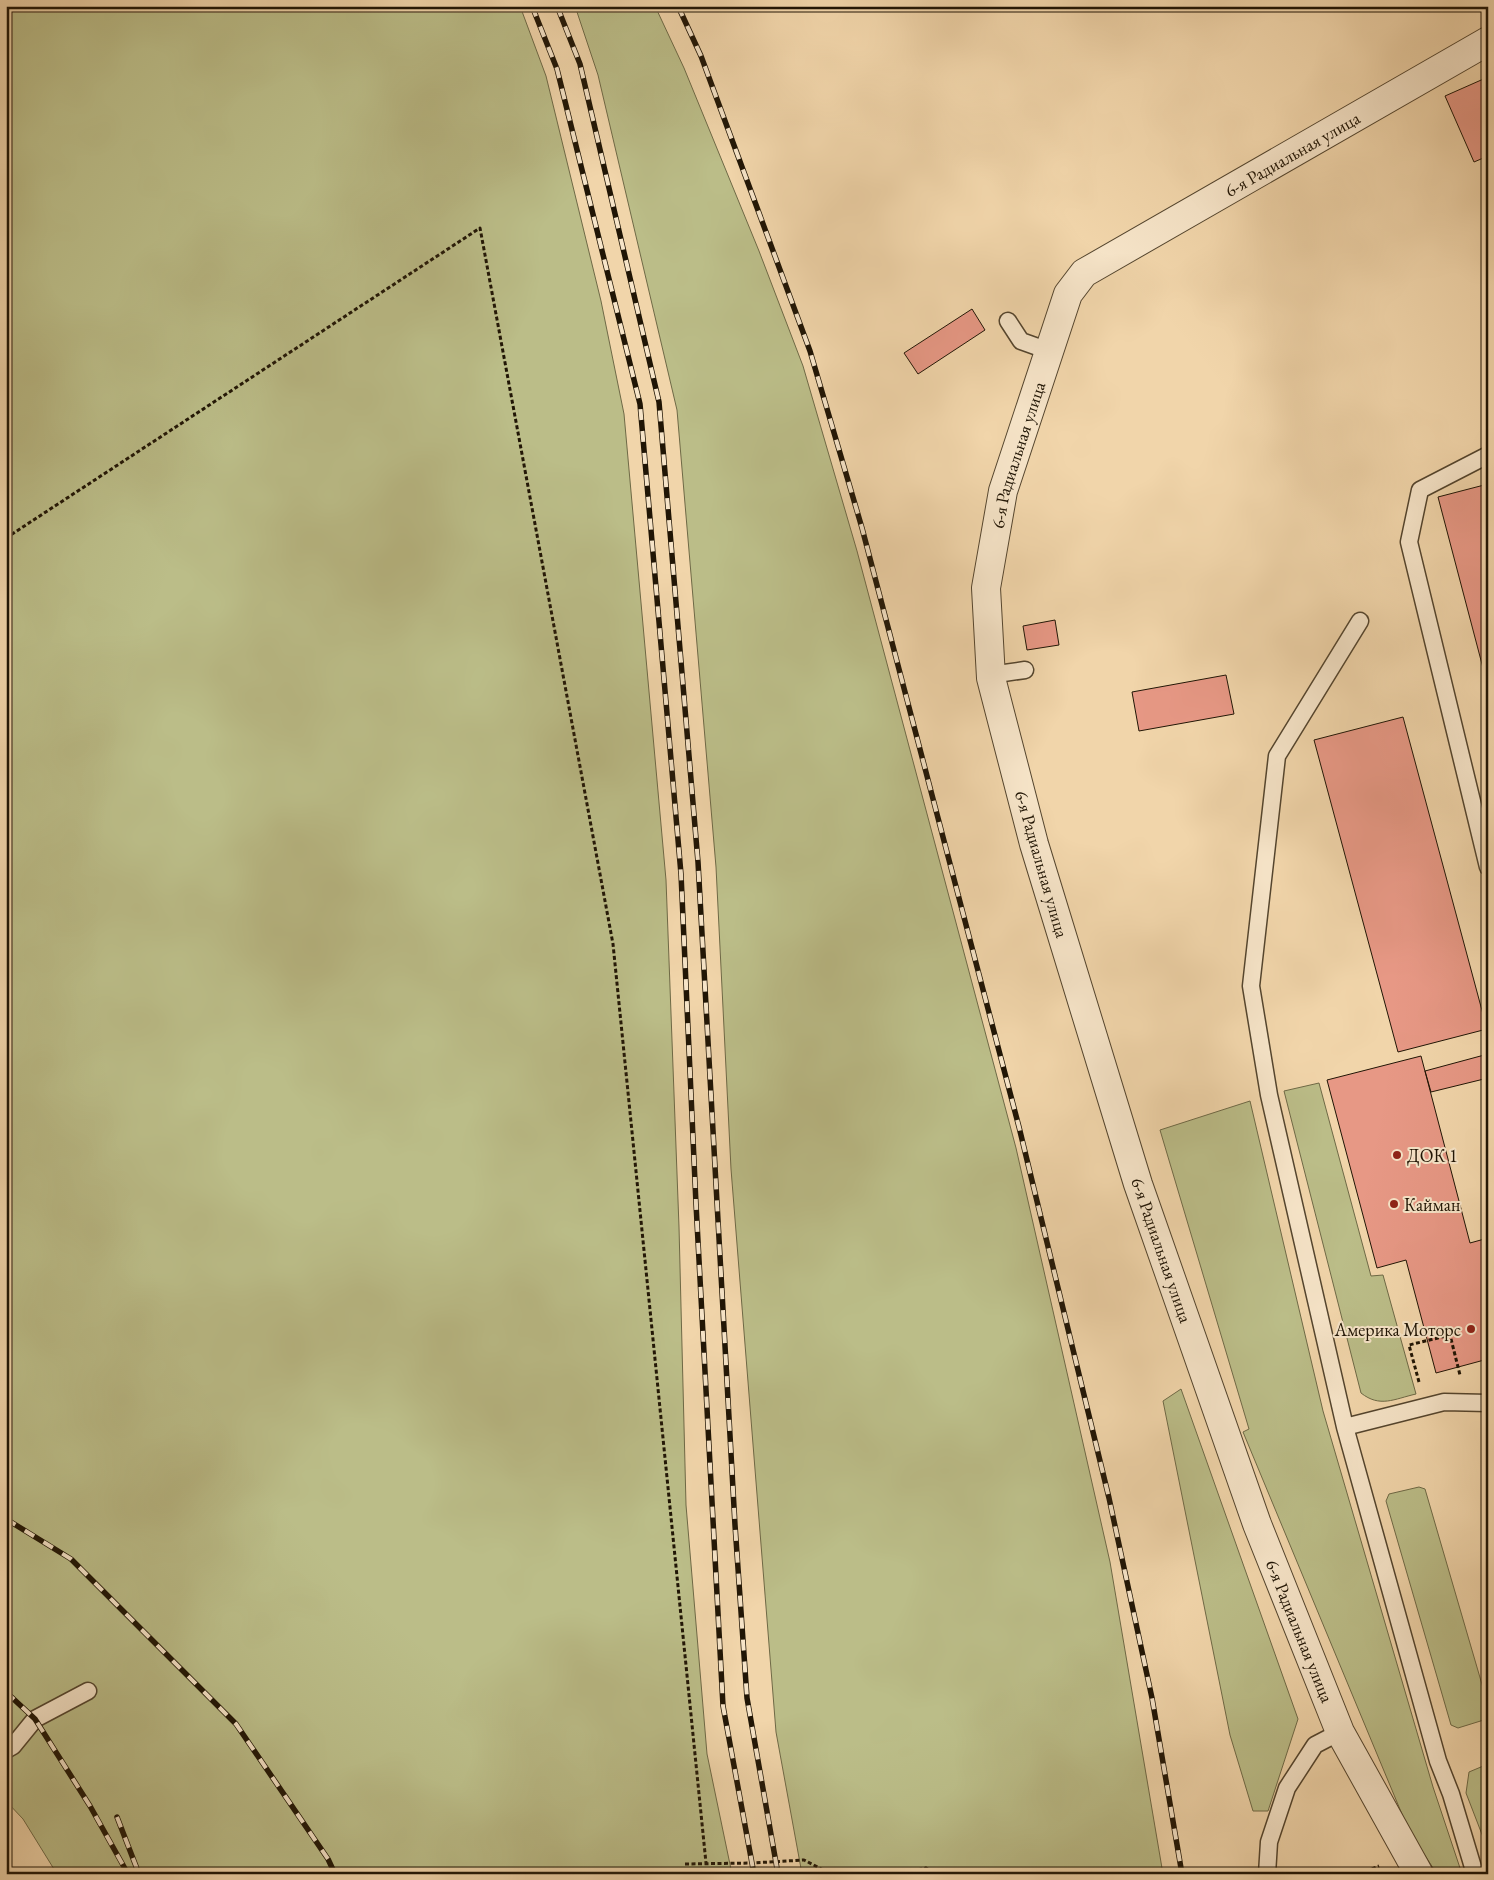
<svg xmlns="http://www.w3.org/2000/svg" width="1494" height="1880" viewBox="0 0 1494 1880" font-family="'EB Garamond',serif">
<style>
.green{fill:#bbbd88;stroke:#6e6946}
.building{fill:#e79885;stroke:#201505}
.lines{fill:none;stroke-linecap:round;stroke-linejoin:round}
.lane-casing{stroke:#54452e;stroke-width:19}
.street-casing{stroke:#54452e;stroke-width:30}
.path{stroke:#201505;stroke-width:3;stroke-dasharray:4 2.5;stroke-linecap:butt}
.lane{stroke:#f6e4c8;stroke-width:16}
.street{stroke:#f6e4c8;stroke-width:28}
.rail-casing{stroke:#201505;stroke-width:5.5}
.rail{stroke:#f6e4c8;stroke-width:4;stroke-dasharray:11;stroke-linecap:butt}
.poi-dot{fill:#8f2418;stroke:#f6e4c8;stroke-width:2}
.labels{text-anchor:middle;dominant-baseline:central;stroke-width:4;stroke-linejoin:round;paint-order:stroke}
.street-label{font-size:18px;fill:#201505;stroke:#f6e4c8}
.poi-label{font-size:18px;fill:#201505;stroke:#f6e4c8;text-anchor:start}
</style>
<rect width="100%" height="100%" fill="#f1d5aa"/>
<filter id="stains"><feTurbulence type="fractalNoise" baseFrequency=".004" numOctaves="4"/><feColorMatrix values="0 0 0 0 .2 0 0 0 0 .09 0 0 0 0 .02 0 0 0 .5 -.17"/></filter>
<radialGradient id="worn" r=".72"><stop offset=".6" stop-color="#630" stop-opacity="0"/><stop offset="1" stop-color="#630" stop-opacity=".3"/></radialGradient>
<path class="green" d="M6,6h514l26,70 55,225 23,113 42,466 13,347 7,278 21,249 25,120h-675l-34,-55 -17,-18z
M575,6h80l29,62 75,183 44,115 54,185 159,597 94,414 53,312h-361l-26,-142 -45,-563 -15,-302 -39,-457 -79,-335z
M1319,1083l52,193 12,-1 33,119c-22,5 -36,14 -55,-1l-77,-302z
M1250,1101l73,310 110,376 29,87h-25l-28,-43 -166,-399 6,-3 -89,-299z
M1181,1389l117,330 -30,92h-15l-23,-76 -67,-334z
M1419,1487l6,2 63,216 -1,14 -29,9 -7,-3 -65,-224 3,-7z
M1488,1764v86l-22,-57 3,-21z"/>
<path class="building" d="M1488,77v79l-14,6 -29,-66z
M972,309l13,21 -67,44 -14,-21z
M1488,484v203l-50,-190z
M1055,620l4,25 -32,5 -4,-24z
M1226,675l8,39 -95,17 -7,-39z
M1403,717l84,312 -89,23 -84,-312z
M1488,1054v24l-57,14 -6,-21z
M1421,1056l49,187 18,-5v121l-52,14 -30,-113 -29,8 -50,-188z"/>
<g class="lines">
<defs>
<path id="lane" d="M1008,321l13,20 28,10
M1488,455l-68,35 -11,52 79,325
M1360,621l-83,135 -26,230 18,109 76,332 93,334 13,33 24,80
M990,675l35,-5
M1345,1427l99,-25 44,1
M6,1750l7,-4 22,-27 53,-28
M1267,1874l2,-32 18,-54 28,-43 25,-13"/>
<g id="street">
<path id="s1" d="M1419,1874l-79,-142 -83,-208 -119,-340 -104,-340 -43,-166 -5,-90 17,-97 65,-197 16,-21 404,-232"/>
</g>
</defs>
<use href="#lane" class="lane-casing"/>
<use href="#street" class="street-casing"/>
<path class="path" d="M6,538l474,-310 133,716 93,919
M1419,1382l-10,-37 41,-10 10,40
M685,1864l67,-1 52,-3 27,14
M899,1874l27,-6 9,6
M1360,1874l19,-8"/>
<use href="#lane" class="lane"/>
<use href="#street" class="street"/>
<defs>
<path id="rail" d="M532,6l25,63 83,335 41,470 15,330 27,502 31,168
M557,6l23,58 79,338 39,460 37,663 12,173 31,176
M678,6l23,50 109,295 52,177 157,599 90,371 43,200 30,176
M6,1519l65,40 165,165 92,135 7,15
M6,1692l29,27 55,87 38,68
M117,1817l22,57"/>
</defs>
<use href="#rail" class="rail-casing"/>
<use href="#rail" class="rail"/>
</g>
<g class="poi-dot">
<circle cx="1397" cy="1155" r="5"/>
<circle cx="1394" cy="1204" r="5"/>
<circle cx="1471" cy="1329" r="5"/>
</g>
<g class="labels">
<g class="street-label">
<text stroke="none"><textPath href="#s1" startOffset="1936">6-я Радиальная улица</textPath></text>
<text stroke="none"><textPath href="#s1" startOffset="1501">6-я Радиальная улица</textPath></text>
<text transform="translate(1042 864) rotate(74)">6-я Радиальная улица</text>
<text transform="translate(1162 1250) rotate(71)">6-я Радиальная улица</text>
<text transform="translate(1300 1631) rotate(68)">6-я Радиальная улица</text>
</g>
<g class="poi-label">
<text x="1407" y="1155">ДОК 1</text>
<text x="1404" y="1204">Кайман</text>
<text x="1461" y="1329" text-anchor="end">Америка Моторс</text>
</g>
</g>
<rect width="1494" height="1880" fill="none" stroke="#f1d5aa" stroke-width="25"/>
<rect x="8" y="8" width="1479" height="1865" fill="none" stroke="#201505" stroke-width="2.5"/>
<rect x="12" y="12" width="1469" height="1855" fill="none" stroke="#201505"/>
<rect width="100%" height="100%" filter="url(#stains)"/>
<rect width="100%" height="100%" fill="url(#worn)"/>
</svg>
